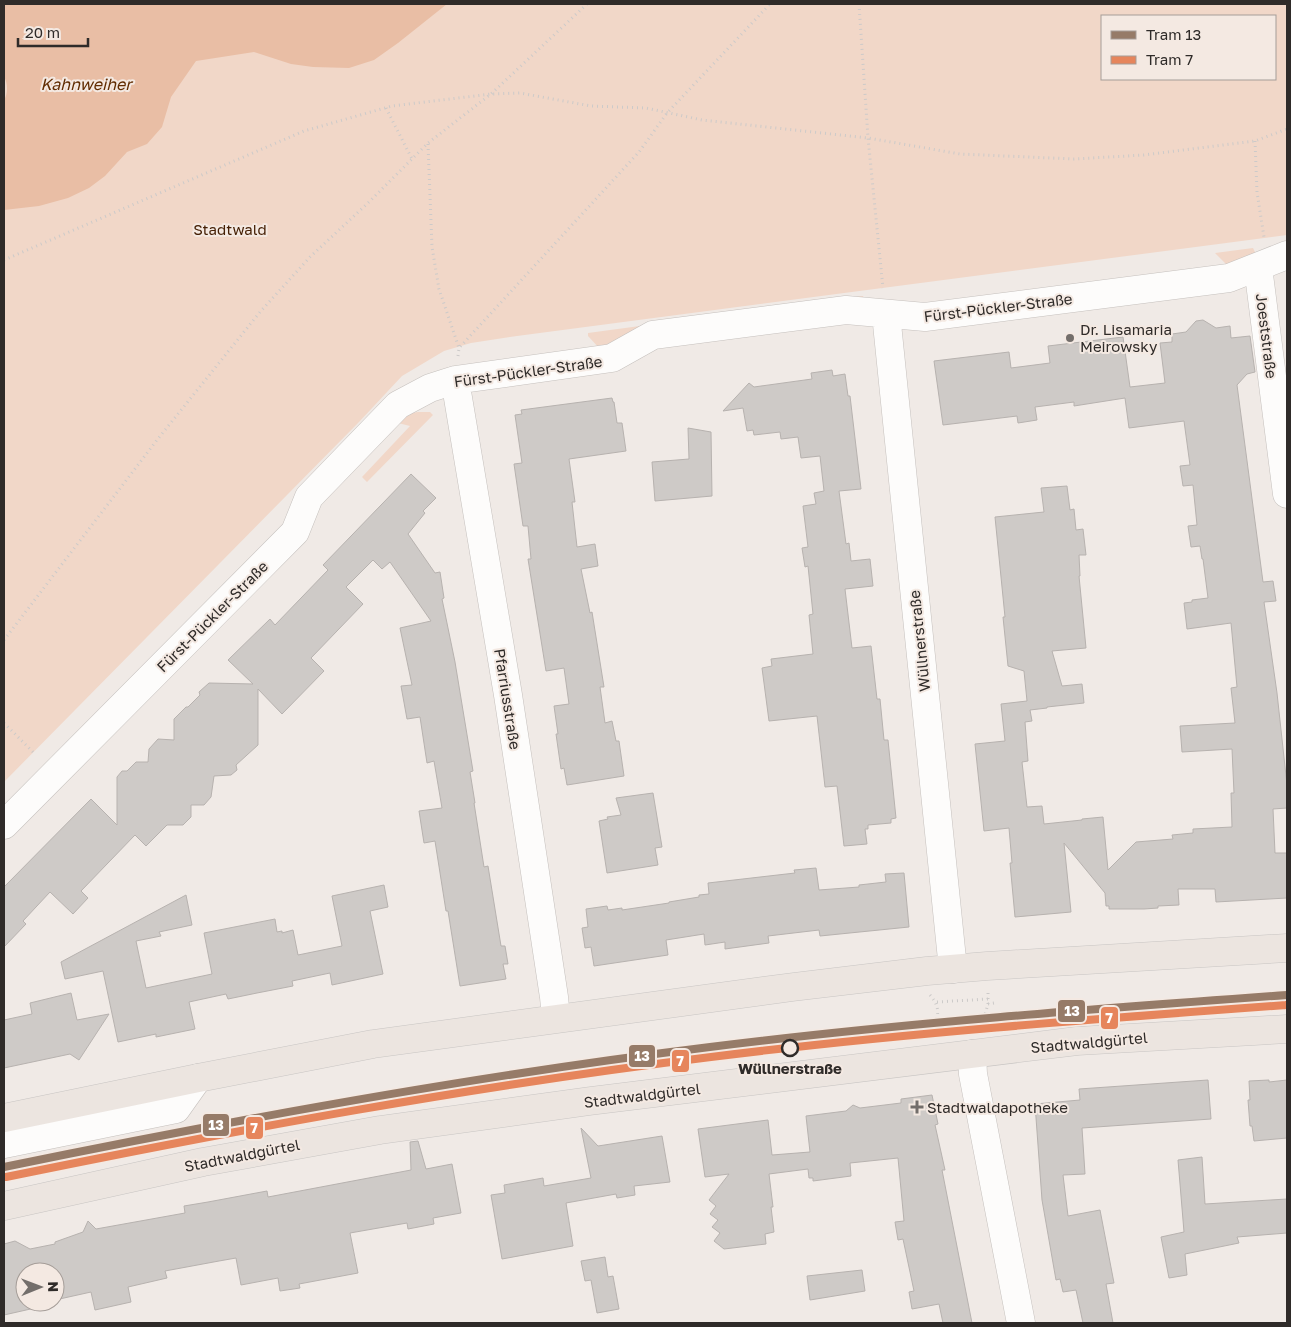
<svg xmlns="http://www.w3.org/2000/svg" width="1291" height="1327" viewBox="0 0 1291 1327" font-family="'Golos Text',sans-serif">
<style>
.green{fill:#f1d7c8;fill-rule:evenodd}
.water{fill:#e9bea5}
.building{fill:#cecac7;stroke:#b7b2af}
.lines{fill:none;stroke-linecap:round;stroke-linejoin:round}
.minor-casing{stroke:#c5c0bd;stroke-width:29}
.major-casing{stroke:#c8c5c3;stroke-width:29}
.path{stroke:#cccac9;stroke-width:3;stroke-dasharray:1 4;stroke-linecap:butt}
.minor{stroke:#fdfcfb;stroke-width:28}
.major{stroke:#ece5e0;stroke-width:28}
.tram-1-casing{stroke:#f4e9e2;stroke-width:11}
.tram-2-casing{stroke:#f4e9e2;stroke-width:11}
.tram-1{stroke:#967b68;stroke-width:8}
.tram-2{stroke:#e6855c;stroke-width:8}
.poi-dot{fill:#736e6b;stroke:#f4e9e2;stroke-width:2}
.stop-dot{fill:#f4e9e2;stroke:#2f2b29;stroke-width:2.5}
.labels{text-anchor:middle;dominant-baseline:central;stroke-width:4;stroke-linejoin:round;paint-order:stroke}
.park-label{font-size:15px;fill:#451f04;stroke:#f4e9e2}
.street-label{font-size:15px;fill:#2f2b29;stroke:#f4e9e2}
.poi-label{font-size:15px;fill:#2f2b29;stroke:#f4e9e2;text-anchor:start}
.stop-label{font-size:15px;font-weight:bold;fill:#2f2b29;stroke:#f4e9e2}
.water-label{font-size:16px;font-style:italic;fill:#622d03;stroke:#f4e9e2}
.line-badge{stroke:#f4e9e2;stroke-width:2}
.badge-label{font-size:14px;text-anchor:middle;font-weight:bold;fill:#fff}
</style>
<rect width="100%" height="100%" fill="#f0eae6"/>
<path class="green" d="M4,4h1283v231l-770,101 -46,7 -27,8 -42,25 -43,46 -355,360zM1102,16h173v63h-173z
M1253,248l3,6 -28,12 -13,-13z
M863,296l1,3 -231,31v1l-33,18 -12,-13v-3z
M418,412h12l3,3 -66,67 -5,-5 48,-51 -16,-4 12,-8z"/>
<path class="water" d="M4,4h443l-49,39 -24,17 -25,8 -36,-1 -22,-3 -37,-12 -58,9 -25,36 -9,30 -15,17 -20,8 -22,24 -16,12 -21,10 -29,8 -35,4v-110c4,-6 4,-17 0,-23z"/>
<path class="building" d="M1203,320l13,8 14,-2 1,12 19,-2 5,36 -8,2 -10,11 26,197 10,-1 3,20 -12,1 13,91 10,92v23l-14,1 2,44h12v45l-71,4 -1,-13h-37l1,16 -21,1v2l-14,1h-35v-3h-3l-1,-13 -41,-50 7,69 -56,5 -5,-54h2l-3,-35 -25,3 -9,-87 30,-3 -4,-37 26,-3 -3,-30 -16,-5 -5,-49h2l-10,-100 49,-5 -3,-24 26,-2 3,24 4,-1 2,21 7,-1 3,26h-7l1,21h-1l7,72 -34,3 10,35 20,-2 2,19 -37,4v1l-17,2 2,11 -7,1 3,39 -6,1 5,45 15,-1 2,18 38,-4v-1l21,-2 5,53 28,-28 37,-3 -1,-4 21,-2v-4l39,-2 -1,-34h3l-2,-44 -50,3 -2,-26 55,-3 -4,-35 6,-1 -6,-64 -44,6 -3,-26 8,-1v-2l16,-2 -5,-39h-1l-2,-13 -9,1 -3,-21 9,-1 -4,-40 -10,1 -3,-20 10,-1 -6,-44 -55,7 -4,-30 -51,8v-4l-39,5 2,13 -19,3 -1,-7 -74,9 -9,-64 75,-9 2,16 39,-5 -2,-17 75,-9 7,50 35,-4 -5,-40 12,-1v-8l14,-2 10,-11z
M832,370l1,6 12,-2 3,22h2l11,93 -22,2 7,53 3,-1 2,18 19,-2 3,27 -28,3 7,59 19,-2 6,53h3l4,41h4l8,78 -5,1v4l-23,2v4h-3l2,15 -23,2 -7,-60 -12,1 -8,-71 -48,5 -7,-53 10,-2 -1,-7 42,-5 -4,-39 4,-1 -5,-48 -3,1 -3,-19 6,-1 -5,-41 13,-2 -2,-11 10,-2 -4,-35 -19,2 -3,-21 -17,2 -1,-7 -26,3 -1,-5 -6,1 -4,-23 -20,3 26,-28 5,4 58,-8 -1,-6z
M612,398l1,4h1l3,21h5l4,28 -57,8 6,43h-3l5,45 18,-3 3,22 -17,3 9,44 2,-1 12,75h-4l5,36 7,-2 4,20h3l5,35 -57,9 -3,-17 -3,1 -5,-35h2l-4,-28 15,-2 -5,-36 -18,3 -18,-112h3l-3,-33h-5l-9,-62 8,-1 -7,-48 7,-1 -1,-4z
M688,428l23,4 1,64 -57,5 -3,-39 37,-3z
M411,474l25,24 -13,13 2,2 -17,21 27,39 5,-1 4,26 -2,1 13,63 18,109 -3,1 5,31h-1l10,64 4,-1 13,80h4l3,18h-5l3,15 -46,7 -12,-75h-2l-11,-70 -11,2 -5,-32 23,-3 -8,-47 -7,2 -7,-46 -13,2 -6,-33 11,-1 -12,-57 31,-7 -41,-59 -8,7 -9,-9 -27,27 17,17 -52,54 13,13 -42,43 -24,-25v56l-22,20 1,5 -6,5 -17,1 -3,21 -7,8h-13v12l-8,8h-16l-21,21 -11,-11 -54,56 7,7 -15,16 -23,-22 -27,29 3,3 -22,23v-60l87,-88 26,26v-48l5,-6h5l9,-9h12l1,-13 9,-10 16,1v-21l12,-12h2l12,-12 -1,-3 10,-9 44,1 -25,-24 42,-41 5,6 53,-55 -5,-5z
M653,793l9,54 -7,1 3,17 -51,8 -8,-52 9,-2 -1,-2 14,-2 -5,-17z
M816,868l3,22 40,-3v-2l27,-3 -1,-8 19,-1 5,54 -89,9 -1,-6 -51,6 1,7 -44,6v-7l-20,3 -1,-11 -38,6 2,15 -74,11 -3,-19 -6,1 -3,-20 6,-1 -2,-18 21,-3 1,4 14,-2v2l47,-7v-1l30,-5v-2l10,-1 -1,-11 87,-10 -1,-3z
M384,885l4,22 -18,4 13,63 -51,11 -2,-12 -38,8 1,5 -36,7 -29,6 -2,-5 -37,8 6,27 -39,8v-3l-38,8 -15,-71 -38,8 -4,-17 125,-67 6,30 -33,7 2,4 -25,5 10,47 66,-14 -8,-41 71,-14 2,13 5,-1v2l11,-3 5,25 44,-9 -10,-50z
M71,993l6,27 32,-6 -30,46 -9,-6 -66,14v-48l28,-6 -2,-11z
M1208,1080l3,39 -129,9 3,46 -22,1 5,41 32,-6 14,73 -8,1 7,39h-30l-7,-33 -13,2 -3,-13 -4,1 -14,-80 -7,-96 45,-4 -1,-11z
M1269,1080v2l18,-2v58l-33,3 -2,-15h-2l-2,-26h2l-1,-19z
M932,1095l6,29 -3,1 10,45h-3l30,153h-29l-4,-19 -27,5 -3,-17 5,-1 -11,-52 -5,1 -3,-18 9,-1 -6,-63 -48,5 1,13 -38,5v-3h-4l-1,-9 -39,5 4,33h-2l3,25 -9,2 1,10 -42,5 -10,-8 6,-8 -8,-6 6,-7 -8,-6 6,-8 -7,-6 20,-26 -24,3 -7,-48 70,-9 4,35 38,-3 -4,-36 40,-5 7,-6 7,3 41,-5v-4z
M581,1128l17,18 64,-10 8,46 -36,4 1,9 -18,3 -1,-4 -50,9 7,43 -71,13 -11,-64 14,-2 -1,-8 39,-7 1,8 47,-8z
M418,1141l8,28 26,-5 9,49 -28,5 1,6 -26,5 -1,-6 -57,10 8,40 -59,11 1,4 -20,3 -2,-13 -37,7 -5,-27 -17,3 -54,10 2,7 -39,9 3,15 -36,8 -4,-18 -36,8v-28h-30v30h20l-11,3 1,3 -31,7v-71l11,-3 15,8 25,-5v-2l28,-10 5,-11 8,8 89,-16 -1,-7 24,-4 59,-11 1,6 143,-27 -1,-28z
M1202,1157l3,47 82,-5v34l-50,4 2,6 -54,11 2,21 -18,3 -8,-41 23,-5 -6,-72z
M605,1257l3,20 5,-1 6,33 -22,4 -6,-33 -6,1 -4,-20z
M862,1270l3,21 -55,9 -3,-24z"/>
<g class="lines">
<defs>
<path id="minor" d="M1258,267l29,227
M886,314l67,655
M455,380l53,315 46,302 2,21
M4,825l291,-293 14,-35 89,-92 32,-17 25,-8 157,-22 41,-23 193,-25 79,7 304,-39 58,-23
M972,1054l1,20 48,249
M4,1144l172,-35 22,-31"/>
<path id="major" d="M4,1118l194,-40 175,-34 420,-57 134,-16 60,-5 300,-18
M4,1206l199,-44 177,-32 210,-29 487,-60 210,-12"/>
</defs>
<use href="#minor" class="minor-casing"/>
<use href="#major" class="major-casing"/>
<path class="path" d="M859,4l9,134 15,150
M386,108l26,51
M1255,141l2,51 7,45
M428,144l4,103 7,42 20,59
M4,260l300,-129 88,-25 99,-12 29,-1 71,13 55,2 56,12 166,18 92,16 114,5 70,-4 111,-14 32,-12
M458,356l1,-8 180,-196 28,-39 103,-109
M4,640l153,-200 103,-128 50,-55 59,-55 59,-59 63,-49 96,-90
M4,723l31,31
M930,995c13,15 7,24 0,40
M937,1002l51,-3
M988,1004l6,-1
M981,1028l7,-24v-14"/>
<use href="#minor" class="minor"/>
<use href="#major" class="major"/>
<defs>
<path id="tram-1" d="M4,1167c234,-48 469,-91 706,-120 192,-24 384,-38 577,-52"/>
<path id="tram-2" d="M6,1177c234,-48 468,-91 705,-120 191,-24 384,-38 576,-52"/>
</defs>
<use href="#tram-1" class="tram-1-casing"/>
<use href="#tram-2" class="tram-2-casing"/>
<use href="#tram-1" class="tram-1"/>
<use href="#tram-2" class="tram-2"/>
</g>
<g class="poi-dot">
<circle cx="1070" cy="338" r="5"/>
<path d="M914.5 1099.5h5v5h5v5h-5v5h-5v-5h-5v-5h5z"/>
</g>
<circle class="stop-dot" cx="790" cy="1048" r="8"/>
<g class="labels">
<g class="park-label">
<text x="230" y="229">Stadtwald</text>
</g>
<g class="street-label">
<text transform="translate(998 307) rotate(-7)">Fürst-Pückler-Straße</text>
<text transform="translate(1267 336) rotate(83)">Joeststraße</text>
<text transform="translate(528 371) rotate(-8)">Fürst-Pückler-Straße</text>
<text transform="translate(212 616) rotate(-45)">Fürst-Pückler-Straße</text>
<text transform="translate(919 641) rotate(-96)">Wüllnerstraße</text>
<text transform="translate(508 699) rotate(81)">Pfarriusstraße</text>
<text transform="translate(1089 1042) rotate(-5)">Stadtwaldgürtel</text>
<text transform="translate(642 1095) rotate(-7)">Stadtwaldgürtel</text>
<text transform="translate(242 1155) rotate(-11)">Stadtwaldgürtel</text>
</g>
<g class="poi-label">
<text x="1080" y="329">Dr. Lisamaria<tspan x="1080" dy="17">Meirowsky</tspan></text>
<text x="927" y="1107">Stadtwaldapotheke</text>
</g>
<g class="stop-label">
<text x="790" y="1068">Wüllnerstraße</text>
</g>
<g class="water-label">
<text x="86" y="84">Kahnweiher</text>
</g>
</g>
<g class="line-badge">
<rect x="1057" y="999" width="29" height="24" rx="5" fill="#967b68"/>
<rect x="1100" y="1006" width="19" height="24" rx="5" fill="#e6855c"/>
<rect x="628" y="1044" width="28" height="24" rx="5" fill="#967b68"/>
<rect x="671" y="1049" width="19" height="24" rx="5" fill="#e6855c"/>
<rect x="202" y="1113" width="28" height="24" rx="5" fill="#967b68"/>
<rect x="245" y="1116" width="19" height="24" rx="5" fill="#e6855c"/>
</g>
<g class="badge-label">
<text x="1072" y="1016">13</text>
<text x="1109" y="1023">7</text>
<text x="642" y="1061">13</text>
<text x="680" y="1066">7</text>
<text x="216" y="1130">13</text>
<text x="254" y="1133">7</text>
</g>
<rect width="1291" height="1327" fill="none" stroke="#2f2b29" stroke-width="10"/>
<rect x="1101" y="15" width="175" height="65" fill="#f4e9e2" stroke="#a59d98"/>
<rect x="1111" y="31" width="25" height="8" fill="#967b68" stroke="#a59d98"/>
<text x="1146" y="40" font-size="15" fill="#2f2b29">Tram 13</text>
<rect x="1111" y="56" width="25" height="8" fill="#e6855c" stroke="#a59d98"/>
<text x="1146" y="65" font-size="15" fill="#2f2b29">Tram 7</text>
<g transform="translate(40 1287) rotate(89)"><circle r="24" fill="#f4e9e2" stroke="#a59d98"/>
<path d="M0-4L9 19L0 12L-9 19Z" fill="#736e6b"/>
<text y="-8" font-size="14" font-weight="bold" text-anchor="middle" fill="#2f2b29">N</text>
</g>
<path d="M18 38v8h70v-8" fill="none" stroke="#2f2b29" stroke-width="2.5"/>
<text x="25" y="38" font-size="15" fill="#2f2b29" stroke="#f4e9e2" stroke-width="4" paint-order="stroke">20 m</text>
</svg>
